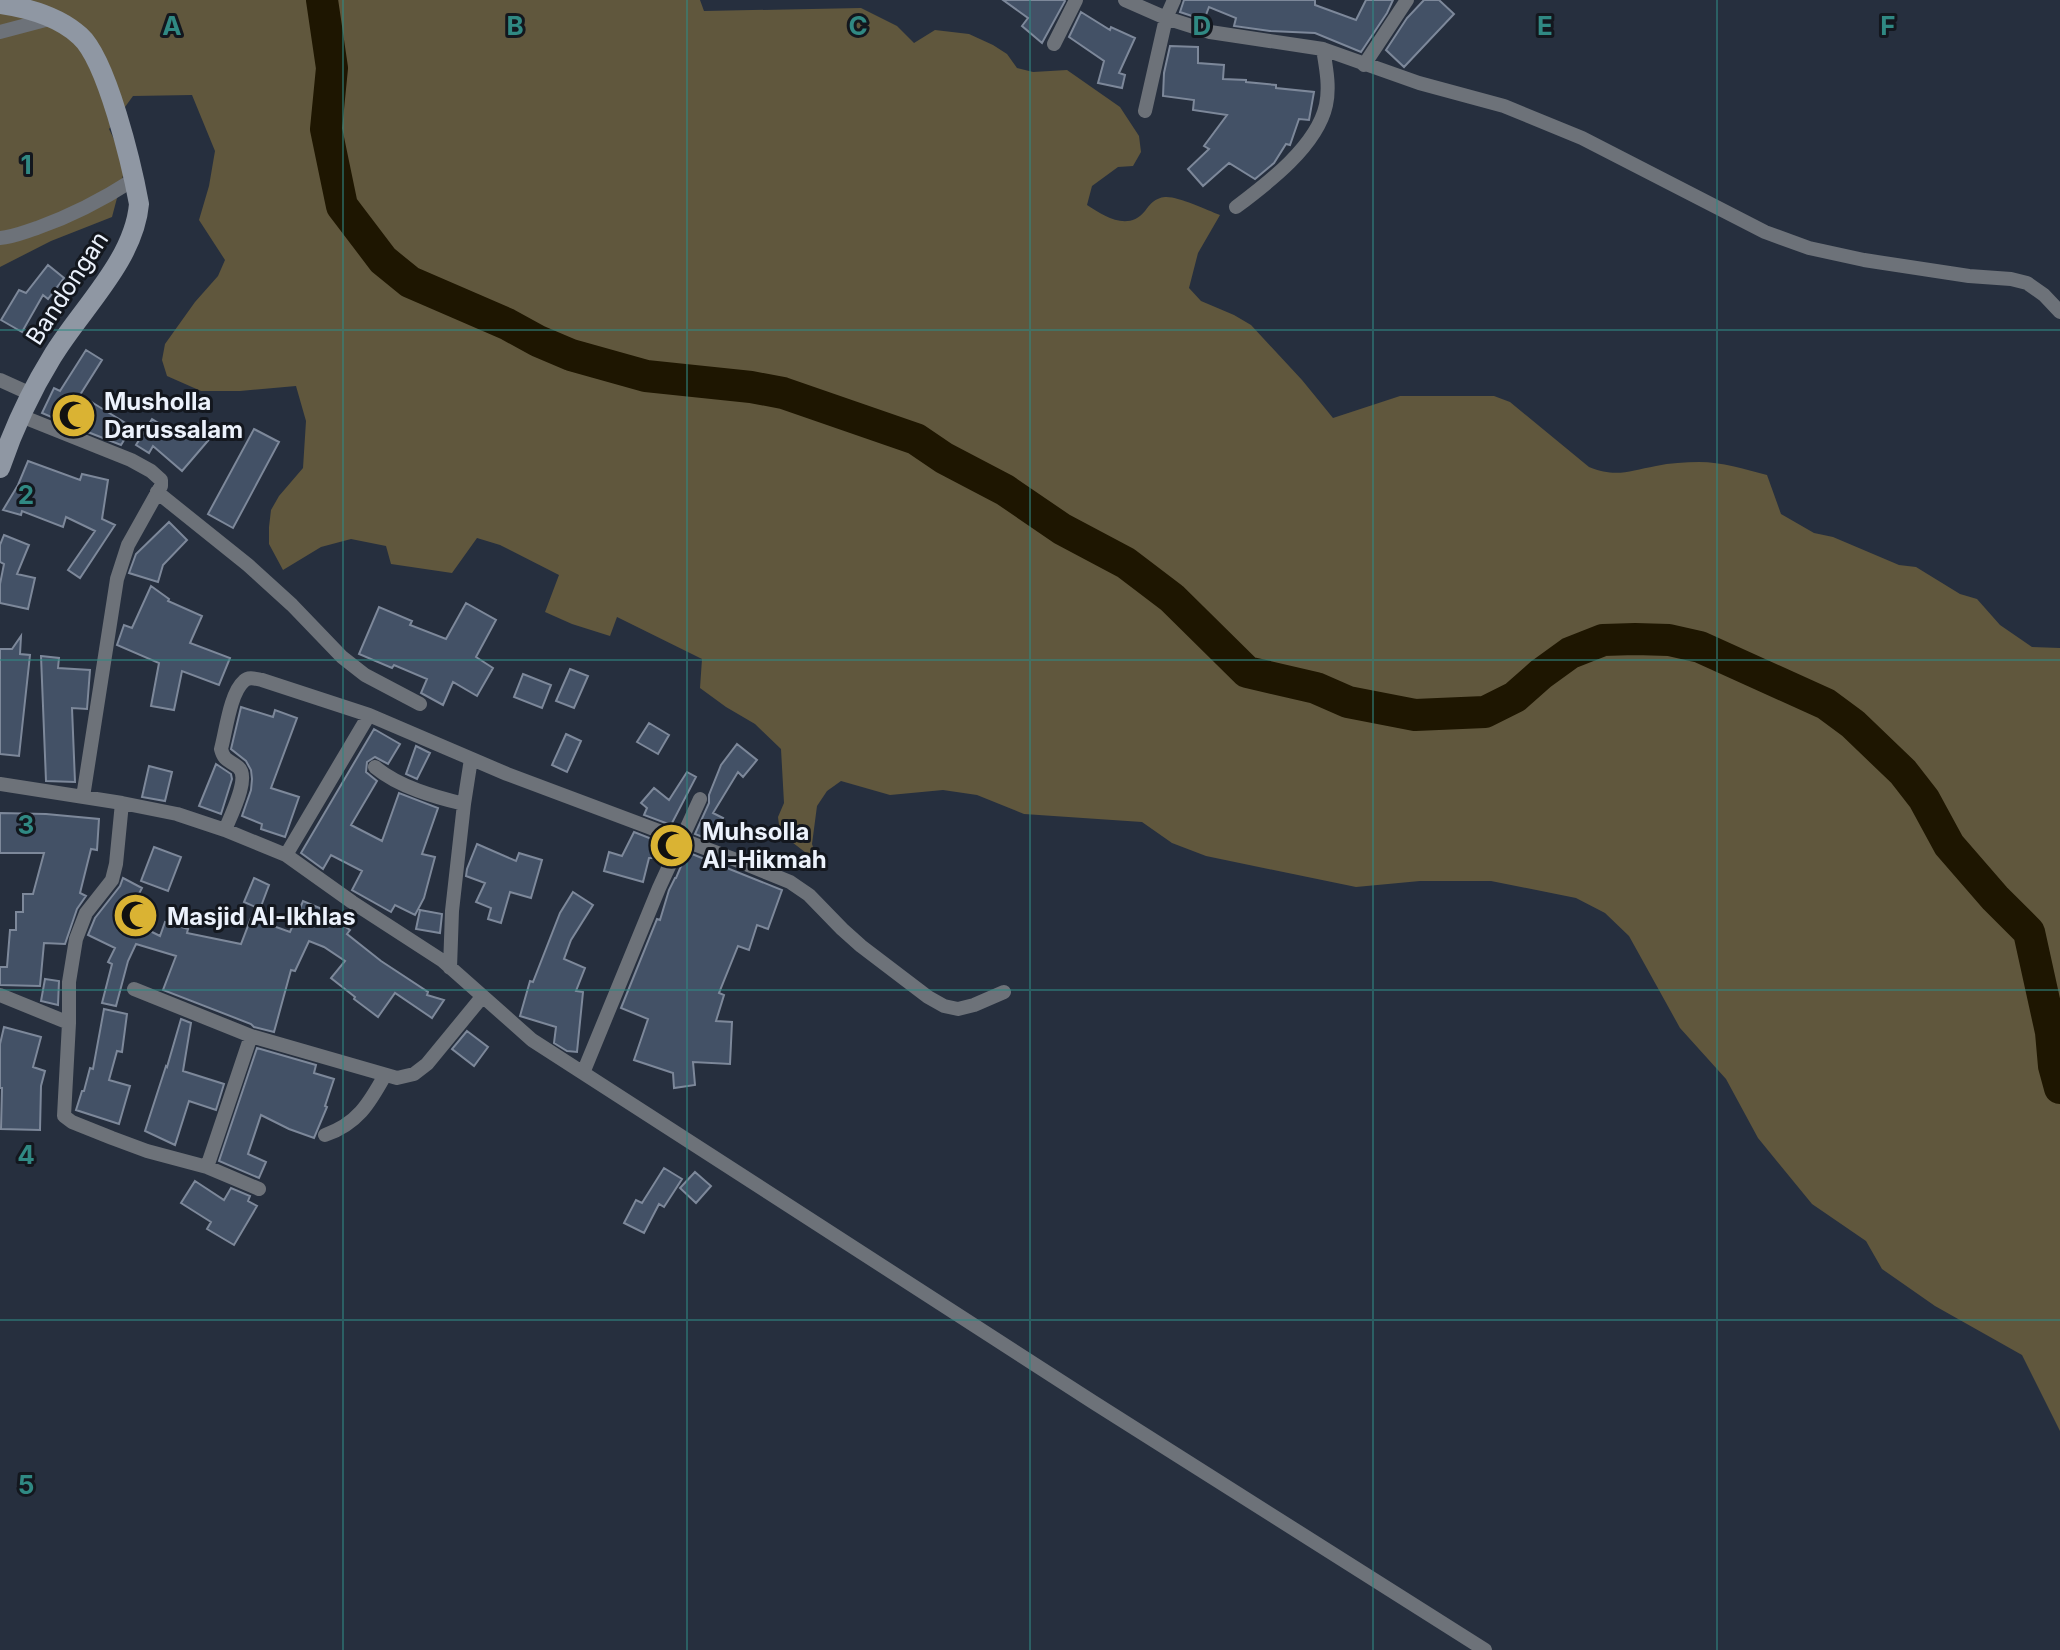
<svg xmlns="http://www.w3.org/2000/svg" width="2060" height="1650" viewBox="0 0 2060 1650" font-family="Inter,sans-serif">
<style>
.forest{fill:#60573d}
.lines{fill:none;stroke-linecap:round;stroke-linejoin:round}
.river{stroke:#1e1601;stroke-width:32}
.building{fill:#435166;stroke:#7d889a;stroke-width:2}
.street{stroke:#6d7279;stroke-width:14}
.secondary{stroke:#8f97a3;stroke-width:20}
.grid{fill:none;stroke:#308983;stroke-width:2;stroke-opacity:0.55}
.labels{text-anchor:middle;dominant-baseline:central;stroke-width:6;stroke-linejoin:round;paint-order:stroke}
.street-label{font-size:24px;fill:#ecf2fc;stroke:#13171e}
.poi-label{font-size:24px;font-weight:bold;fill:#ecf2fc;stroke:#13171e;text-anchor:start}
.grid-label{font-size:26px;text-anchor:middle;font-weight:bold;fill:#308983;stroke:#13171e;stroke-width:6;stroke-linejoin:round;paint-order:stroke}
</style>
<rect width="100%" height="100%" fill="#262f3e"/>
<path class="forest" d="M0,0h700l4,11 157,-3 36,18 17,17 21,-13 34,4 24,11 14,9 10,14 16,4 34,-2 53,37 19,29 2,16 -8,14 -15,1 -26,19 -5,19c17,11 41,27 58,6 5,-7 10,-13 20,-14 13,-1 42,13 55,18l-22,38 -9,35 12,13 33,14 17,10 51,55 31,38 67,-22h94l16,6 79,65c27,11 40,4 67,-1 14,-3 29,-4 43,-4 23,0 45,7 68,13l14,39 33,19 19,4 66,28 17,2 44,27 17,5 23,26 32,22 28,1v783l-38,-76 -87,-49 -53,-37 -16,-28 -54,-37 -54,-66 -32,-59 -46,-51 -51,-92 -24,-23 -29,-15 -85,-17h-71l-64,6 -150,-31 -34,-13 -30,-21 -118,-8 -47,-19 -34,-5 -53,5 -49,-14 -14,10 -10,15 -5,38 6,18 -38,-29 -2,-16 6,-14 -3,-54 -26,-25 -29,-17 -26,-19 2,-29 -85,-42 -7,19 -38,-12 -27,-12 14,-37 -59,-30 -23,-7 -25,35 -61,-9 -5,-18 -35,-7 -30,8 -38,23 -14,-26v-17l2,-17 8,-14 24,-28 3,-47 -10,-35 -56,5h-39l-34,-15 -5,-16 3,-16 30,-42 23,-26 7,-16 -26,-40 10,-34 6,-35 -23,-56 -59,1 -24,33 17,35 -14,53 -61,24 -51,26z"/>
<g class="lines">
<path class="river" d="M322,0l10,68 -6,61 16,77 41,54 27,22 97,42 31,17 33,14 75,21 105,11 32,6 133,46 28,19 61,32 57,39 64,34 46,35 75,74 69,16 32,14 67,13 70,-3 30,-15 26,-23 29,-21 33,-13 32,-1 34,1 31,7 126,57 27,20 50,48 21,27 25,46 46,53 34,34 22,100 3,34 6,22"/>
</g>
<path class="building" d="M1003,0h61l1,1 -23,42 -20,-17 6,-8z
M1184,0h131v5l41,15 10,-20h27l-6,13 -26,39 -46,-19 -45,-2 -36,-5 2,-8 -27,-11 -5,13 -24,-8z
M1424,0h15l15,14 -50,53 -18,-17 21,-32z
M1081,12l29,18 1,-3 24,11 -16,35 6,2 -3,13 -24,-5 6,-22 -35,-24z
M1170,46l28,1v16l26,2 -1,14 23,1v2l30,3v3l38,4 -5,28 -10,-1 -9,26 -4,-1 -12,19 -19,16 -26,-16 -26,23 -15,-17 21,-20 -5,-3 23,-31 -34,-5 1,-10 -31,-4 1,-23z
M48,265l16,13 -16,21 -5,-4 -21,37 -21,-12 18,-30 7,3z
M86,350l16,10 -22,35 52,32 -11,18 -41,-16 -16,-10 -1,3 -21,-9 12,-25 6,3z
M152,419l33,20 13,-15 14,12 -30,35 -29,-25 -4,7 -13,-8z
M254,429l25,13 -46,86 -25,-14z
M28,461l52,19 2,-6 26,6 -6,39 13,6 -35,53 -12,-8 27,-39 -29,-14 -3,10 -41,-16 -1,4 -18,-5 15,-25z
M169,522l18,18 -24,25 -5,17 -29,-9 7,-19z
M4,535l25,10 -12,29 18,4 -7,31 -28,-6v-19l4,-20 -4,-2v-17z
M151,586l18,13 -1,2 34,15 -12,27 40,15 -11,27 -37,-14 -8,39 -23,-4 8,-43 -42,-18 7,-20 8,3z
M466,603l30,17 -20,37 17,11 -16,28 -24,-14 -10,23 -22,-12 6,-14 -33,-14 -2,3 -33,-14 20,-47 33,14 -2,4 36,14z
M21,636l-1,18 10,1 -11,101 -19,-2v-105h12z
M41,656l18,2 -1,10 32,2 -3,39 -15,-1 3,74 -29,-1z
M570,669l18,7 -14,32 -18,-7z
M523,674l28,11 -9,23 -28,-11z
M241,707l32,10 2,-7 22,8 -26,70 28,9 -14,40 -24,-8 1,-5 -20,-8 9,-26 1,-11 -1,-9 -5,-9 -15,-12z
M649,723l20,12 -11,19 -21,-12z
M374,729l26,15 -12,20 -13,-7 -8,5 -1,10 11,9 -26,44 31,16 17,-48 39,15 -16,46 13,3 -11,41 -9,17 -20,-10 -4,7 -39,-22 10,-19 -31,-16 -8,14 -22,-16z
M566,734l15,7 -14,31 -15,-7z
M737,744l20,16 -14,17 -5,-5 -25,41 10,5 -13,22 -15,-6 14,-31v-8l12,-30z
M416,746l14,7 -13,26 -11,-5z
M216,764l15,10 1,5 -11,35 -22,-8z
M149,766l23,6 -7,29 -23,-4z
M687,772l9,5 -25,48 -27,-10 3,-7 -6,-5 13,-15 15,12z
M0,813l46,1 53,5 -2,31 -6,-1 -11,44 6,3 -9,13 -12,35 -21,-1 -4,43 -40,-1v-18h7l3,-37h6v-18h7v-18h10l11,-41h-44z
M634,832l28,11 -8,15h-5l-6,24 -39,-11 5,-19 13,4z
M477,844l39,17 3,-8 23,7 -11,38 -21,-6 -9,31 -13,-4 3,-11 -15,-6 9,-19 -19,-7 1,-7z
M154,847l27,10 -13,34 -27,-10z
M687,852l95,38 -14,39 -11,-4 -8,25 -11,-4 -19,47 5,2 -8,26 16,1 -2,42 -37,-2 2,23 -21,3 -1,-15 -39,-13 14,-41 -27,-11 36,-89 3,1 9,-30 6,-12h1z
M123,878l19,10 -16,31 34,17 5,-14 23,7 -1,4 54,11 10,-26 39,14 13,-31 24,10 -1,3 24,16 -3,4 34,27 47,31 -1,3 17,5 -12,18 -37,-25 -17,24 -24,-18 1,-2 -24,-19 14,-17 -21,-14 -15,-6 -14,30 -4,-1 -17,62 -20,-5 -3,-3 -88,-34 13,-34 -40,-12 -8,17 -12,45 -14,-3 10,-39 -4,-2 7,-14 -27,-13 7,-17 25,-32z
M254,878l15,7 -9,24 -16,-7z
M573,892l20,13 -22,35 -7,19 21,9 -9,23 7,1 -6,60 -10,-1 -13,-8 2,-16 -36,-11 10,-35 3,1 27,-69z
M420,910l22,4 -2,19 -24,-4z
M45,979l14,2 -1,24 -17,-4z
M104,1009l23,5 -5,38 -5,-1 -8,29 21,6 -11,38 -43,-14 6,-19h2l6,-23 3,1z
M181,1019l10,4 -8,48 41,13 -8,26 -27,-9 -14,44 -30,-14 21,-65 1,1z
M4,1027l37,10 -8,30 12,4 -4,15 -1,44 -39,-1 1,-41h-2v-44z
M467,1031l21,16 -14,19 -22,-17z
M257,1048l59,17 -2,8 20,6 -9,27 2,1 -13,31 -25,-9 -28,-14 -13,39 18,8 -7,16 -40,-17z
M664,1168l18,11 -18,28 -5,-3 -15,29 -20,-10 12,-23 6,3z
M695,1172l16,14 -15,17 -16,-15z
M195,1181l29,19 7,-12 19,8 -2,5 9,5 -23,39 -27,-16 4,-7 -30,-19z"/>
<g class="lines">
<path class="street" d="M1125,0l41,18 44,14 113,17 96,34 85,23 78,32 183,94 44,16 55,12 105,16 42,3 16,4 17,12 16,17
M0,32l53,-14
M1054,44l22,-44
M1364,65l43,-65
M1145,111l21,-93 8,-18
M1236,207c32,-24 81,-61 90,-102 4,-18 0,-38 -3,-56
M0,238c13,-1 24,-6 37,-10 34,-12 65,-28 96,-48
M0,380l31,14
M21,416l110,44 20,11 10,9v6l-33,59 -11,34 -34,218
M157,492l91,73 44,40 50,52 23,18 55,29
M375,767c24,20 60,30 89,37l-12,107 -2,57
M0,784l122,19 55,11 48,16 61,25 66,47 91,59 89,79 561,362 392,248
M122,803l-6,61 -4,16 -26,33 -10,26 -7,43v41l-5,93 8,6 40,16 35,13 60,16 52,22
M464,804l7,-45
M225,830c5,-13 26,-53 13,-63 -9,-7 -14,-6 -17,-18 5,-18 9,-56 23,-68 5,-5 12,-2 18,-1l107,35 138,59 224,84 59,24 19,13 33,34 19,17 67,51 16,9 14,3 16,-4 30,-13
M286,855l83,-140
M134,989l117,47 146,42 17,-4 13,-10 55,-67
M0,995l69,28
M583,1073l76,-185 41,-89
M325,1135c32,-11 44,-31 60,-60
M207,1167l44,-131"/>
<path class="secondary" d="M0,4c28,4 58,12 80,32 27,24 52,130 59,168 -5,57 -59,106 -87,153 -21,34 -39,73 -52,111"/>
</g>
<path class="grid" d="M343,0v1650M687,0v1650M1030,0v1650M1373,0v1650M1717,0v1650M0,330h2060M0,660h2060M0,990h2060M0,1320h2060"/>
<defs>
<symbol id="mosque-disc" viewBox="-11 -11 22 22"><circle r="9.5" fill="#dab333" stroke="#13171e"/><path d="M3.5-4.9A6 6 0 1 0 3.5 4.9A5 5 0 1 1 3.5-4.9Z" fill="#111"/></symbol>
</defs>
<g fill-rule="evenodd">
<use href="#mosque-disc" x="48" y="390" width="51" height="51"/>
<use href="#mosque-disc" x="646" y="820" width="51" height="51"/>
<use href="#mosque-disc" x="110" y="890" width="51" height="51"/>
</g>
<g class="labels">
<g class="street-label">
<text transform="translate(67 288) rotate(-57)">Bandongan</text>
</g>
<g class="poi-label">
<text x="104" y="401">Musholla<tspan x="104" dy="28">Darussalam</tspan></text>
<text x="702" y="831">Muhsolla<tspan x="702" dy="28">Al-Hikmah</tspan></text>
<text x="167" y="916">Masjid Al-Ikhlas</text>
</g>
</g>
<g class="grid-label">
<text x="172" y="35">A</text>
<text x="515" y="35">B</text>
<text x="858" y="35">C</text>
<text x="1202" y="35">D</text>
<text x="1545" y="35">E</text>
<text x="1888" y="35">F</text>
<text x="26" y="174">1</text>
<text x="26" y="504">2</text>
<text x="26" y="834">3</text>
<text x="26" y="1164">4</text>
<text x="26" y="1494">5</text>
</g>
</svg>
